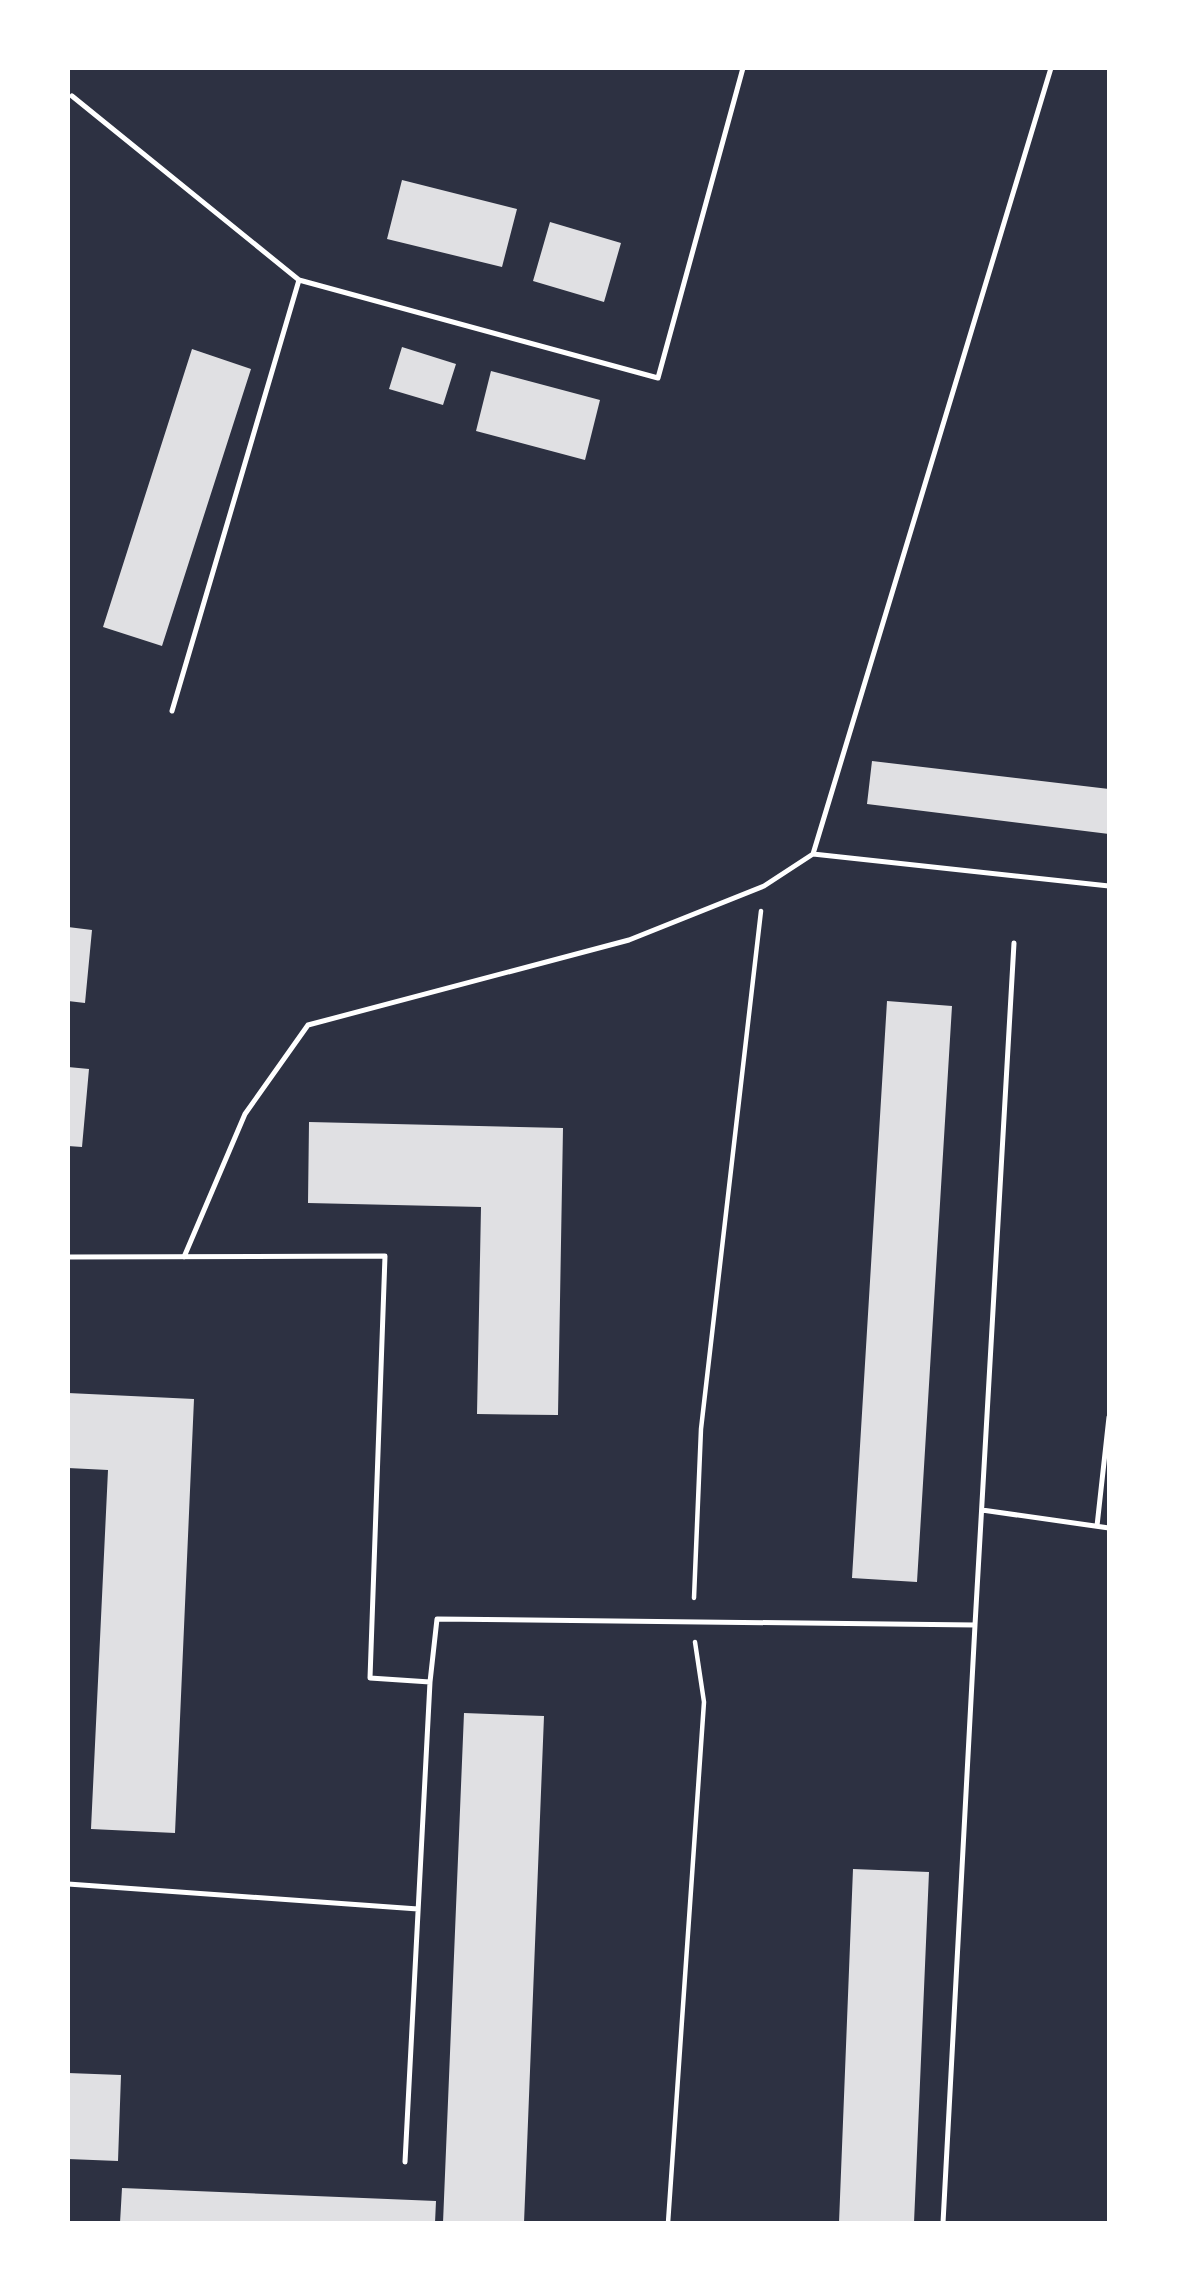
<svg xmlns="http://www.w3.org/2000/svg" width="1177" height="2291" viewBox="0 0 1177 2291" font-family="Spectral,serif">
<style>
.building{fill:#e0e0e3}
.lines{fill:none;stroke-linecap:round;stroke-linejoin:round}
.path{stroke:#fff;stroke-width:4.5}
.service{stroke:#fff;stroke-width:5}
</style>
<rect width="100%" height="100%" fill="#2d3142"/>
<path class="building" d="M402,180l115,29 -15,58 -115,-28z
M550,222l71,21 -17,59 -71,-21z
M402,347l54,17 -13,41 -54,-16z
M192,349l59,20 -89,277 -59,-19z
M491,371l109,29 -15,60 -109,-29z
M872,761l237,28v45l-242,-30z
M68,927l24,3 -7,73 -17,-2z
M887,1001l65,5 -35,576 -65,-4z
M68,1067l21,2 -7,78 -14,-1z
M309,1122l254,6 -5,287 -81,-1 4,-207 -173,-4z
M68,1393l126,6 -19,434 -84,-4 17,-359 -40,-2z
M464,1713l80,3 -20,507h-81z
M853,1869l76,3 -15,351h-75z
M68,2073l53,2 -3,86 -50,-2z
M122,2188l314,13 -1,22h-315z"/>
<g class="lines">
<path class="path" d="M694,1598l7,-169 60,-518
M668,2223l36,-521 -9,-60"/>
<path class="service" d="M1051,68l-238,786 296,32
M72,96l227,184
M172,711l127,-431 359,98 85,-310
M68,1257l317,-1 -15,422 60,4 -25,480
M184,1257l61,-143 63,-89 321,-85 135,-54 49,-32
M982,1510l127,18
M1097,1526l12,-109
M975,1625l39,-682
M430,1682l7,-63 538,6 -32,598
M68,1884l350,25"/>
</g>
<rect width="1177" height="2291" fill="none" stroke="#ffffff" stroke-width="140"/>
</svg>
